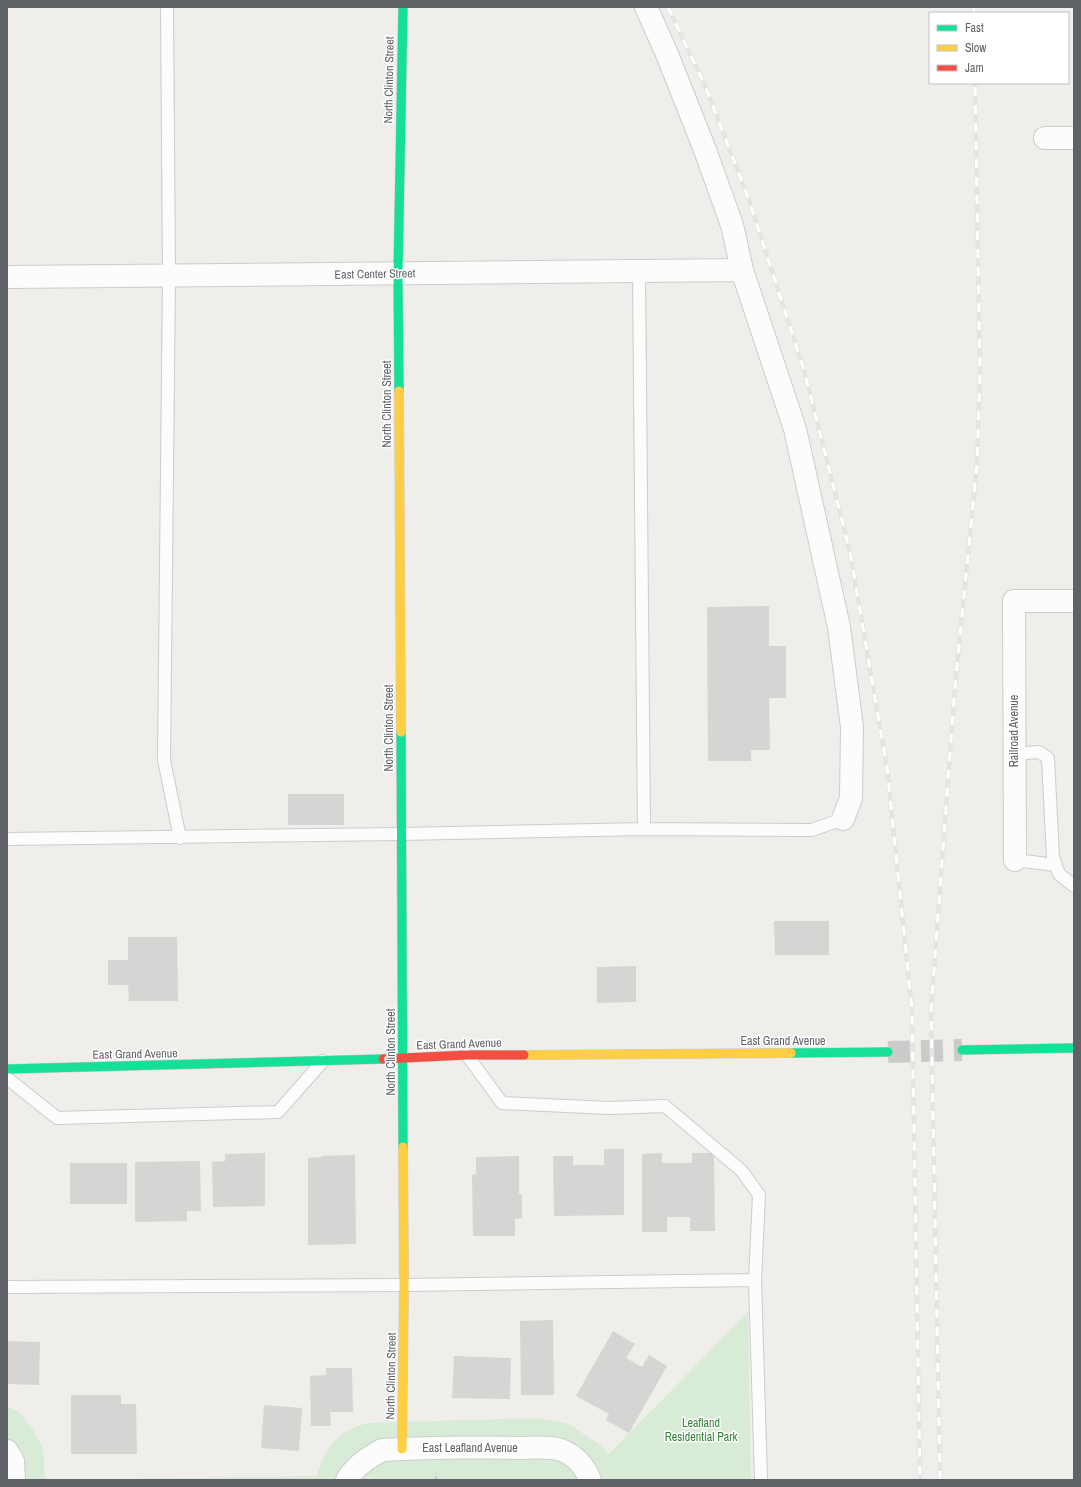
<svg xmlns="http://www.w3.org/2000/svg" width="1081" height="1487" viewBox="0 0 1081 1487" font-family="'Archivo Narrow',sans-serif">
<style>
.green{fill:#d8ebd6}
.building{fill:#d6d5d3}
.lines{fill:none;stroke-linecap:round;stroke-linejoin:round}
.secondary-tunnel{stroke:#cbcbca;stroke-width:22;stroke-dasharray:22 11;stroke-linecap:butt}
.lane-casing{stroke:#cbcccc;stroke-width:14}
.street-casing{stroke:#cbcccc;stroke-width:24}
.fast-casing{stroke:#cacacb;stroke-width:10}
.slow-casing{stroke:#cacacb;stroke-width:10}
.jam-casing{stroke:#cacacb;stroke-width:10}
.path{stroke:#cacfcc;stroke-width:2.5;stroke-dasharray:4 2;stroke-linecap:butt}
.lane{stroke:#fdfcfc;stroke-width:12}
.street{stroke:#fdfcfc;stroke-width:22}
.fast{stroke:#16e098;stroke-width:9}
.slow{stroke:#ffcf43;stroke-width:9}
.jam{stroke:#f24e42;stroke-width:9}
.rail-casing{stroke:#e4e4e4;stroke-width:4.5}
.rail{stroke:#fff;stroke-width:3;stroke-dasharray:9;stroke-linecap:butt}
.labels{text-anchor:middle;dominant-baseline:central;stroke-width:3;stroke-linejoin:round;paint-order:stroke}
.street-label{font-size:12px;fill:#5f6368;stroke:#fff}
.park-label{font-size:12px;fill:#348238;stroke:#fff}
</style>
<rect width="100%" height="100%" fill="#efeeea"/>
<path class="green" d="M748,1312l3,168h-682l248,-4c7,-28 23,-47 52,-53l170,-5 30,6 31,21 9,9z
M7,1407l11,4 16,20 9,18 2,31h-38z"/>
<path class="building" d="M769,606v40h17v52h-17l1,52h-19v11h-43l-1,-154z
M288,794h56v31h-56z
M774,921h55v34h-54z
M128,937h49l1,64h-49l-1,-16h-20v-25h20z
M636,966v36l-39,1v-36z
M604,1149h20v66l-70,1 -1,-60h20v9h31z
M265,1153v53l-52,1 -1,-45 13,-1v-7z
M662,1153v10h30v-10h22l1,78h-25v-14h-23v15h-25v-78z
M355,1155l1,89 -48,1v-87l14,-1v-1z
M519,1156v38h3v24l-7,1v17h-42l-1,-61 4,-1v-17z
M200,1161l1,50h-14v10l-52,1v-60z
M70,1163h57v41h-57z
M553,1320l1,75h-33l-1,-74z
M613,1331l22,13 -9,14 16,9 7,-12 18,11 -38,67 -23,-13 3,-6 -33,-18z
M7,1341l33,1 -1,43 -32,-1z
M454,1356l57,2 -1,41 -58,-1z
M326,1368h26l1,44h-23l1,14h-20l-1,-50 16,-1z
M71,1395h50v9h15l1,50h-66z
M264,1405l38,3 -3,43 -38,-3z"/>
<g class="lines">
<path class="secondary-tunnel" d="M888,1052l74,-2"/>
<defs>
<path id="lane" d="M167,7l2,269 -5,484 16,78
M639,272l5,557
M1014,754l25,-2 9,6 5,99 6,17 15,12
M7,839l395,-5 242,-5 168,1 31,-11
M1015,860l41,5
M467,1055l35,48 107,5 56,-2 77,65 17,24 -4,85 6,200
M7,1078l50,40 221,-6 45,-51
M7,1287l397,-2 351,-5"/>
<path id="street" d="M646,7l21,47 38,96 27,75 10,45 53,159 44,198 13,100 -1,71 -8,21
M1045,138h29
M7,277l735,-7
M1015,860l-1,-259h60
M7,1451l6,10 1,19
M347,1480c9,-15 21,-22 35,-30 45,-3 91,-3 136,-2 13,0 30,-2 43,2 14,5 24,17 29,30"/>
<path id="fast" d="M399,391l-1,-117 5,-267
M401,732l2,415
M962,1050l112,-2
M791,1053l97,-1
M7,1069l376,-10"/>
<path id="slow" d="M399,391l2,341
M524,1055l267,-2
M402,1449l2,-164 -1,-138"/>
<path id="jam" d="M383,1059l84,-4h57"/>
</defs>
<use href="#lane" class="lane-casing"/>
<use href="#street" class="street-casing"/>
<use href="#fast" class="fast-casing"/>
<use href="#slow" class="slow-casing"/>
<use href="#jam" class="jam-casing"/>
<path class="path" d="M436,1480v-7"/>
<use href="#lane" class="lane"/>
<use href="#street" class="street"/>
<use href="#fast" class="fast"/>
<use href="#slow" class="slow"/>
<use href="#jam" class="jam"/>
<defs>
<path id="rail" d="M668,7l38,81 42,109 56,173 46,182 37,216 25,242 8,470
M974,7v6
M940,1480l-9,-469 24,-325 22,-222 3,-90 -5,-291"/>
</defs>
<use href="#rail" class="rail-casing"/>
<use href="#rail" class="rail"/>
</g>
<g class="labels">
<g class="street-label">
<text transform="translate(389 80) rotate(-89)">North Clinton Street</text>
<text transform="translate(375 274) rotate(-1)">East Center Street</text>
<text transform="translate(387 404) rotate(-90)">North Clinton Street</text>
<text transform="translate(389 728) rotate(-90)">North Clinton Street</text>
<text transform="translate(1014 731) rotate(-90)">Railroad Avenue</text>
<text x="783" y="1041">East Grand Avenue</text>
<text transform="translate(459 1044) rotate(-2)">East Grand Avenue</text>
<text transform="translate(391 1052) rotate(-90)">North Clinton Street</text>
<text transform="translate(135 1054) rotate(-1)">East Grand Avenue</text>
<text transform="translate(391 1376) rotate(-89)">North Clinton Street</text>
<text x="470" y="1448">East Leafland Avenue</text>
</g>
<g class="park-label">
<text x="701" y="1423">Leafland<tspan x="701" dy="14">Residential Park</tspan></text>
</g>
</g>
<rect width="1081" height="1487" fill="none" stroke="#5f6368" stroke-width="16"/>
<rect x="929" y="12" width="140" height="72" fill="#ffffff" stroke="#bfc1c3"/>
<rect x="937" y="25" width="20" height="6" fill="#16e098" stroke="#bfc1c3"/>
<text x="965" y="32" font-size="12" fill="#5f6368">Fast</text>
<rect x="937" y="45" width="20" height="6" fill="#ffcf43" stroke="#bfc1c3"/>
<text x="965" y="52" font-size="12" fill="#5f6368">Slow</text>
<rect x="937" y="65" width="20" height="6" fill="#f24e42" stroke="#bfc1c3"/>
<text x="965" y="72" font-size="12" fill="#5f6368">Jam</text>
</svg>
